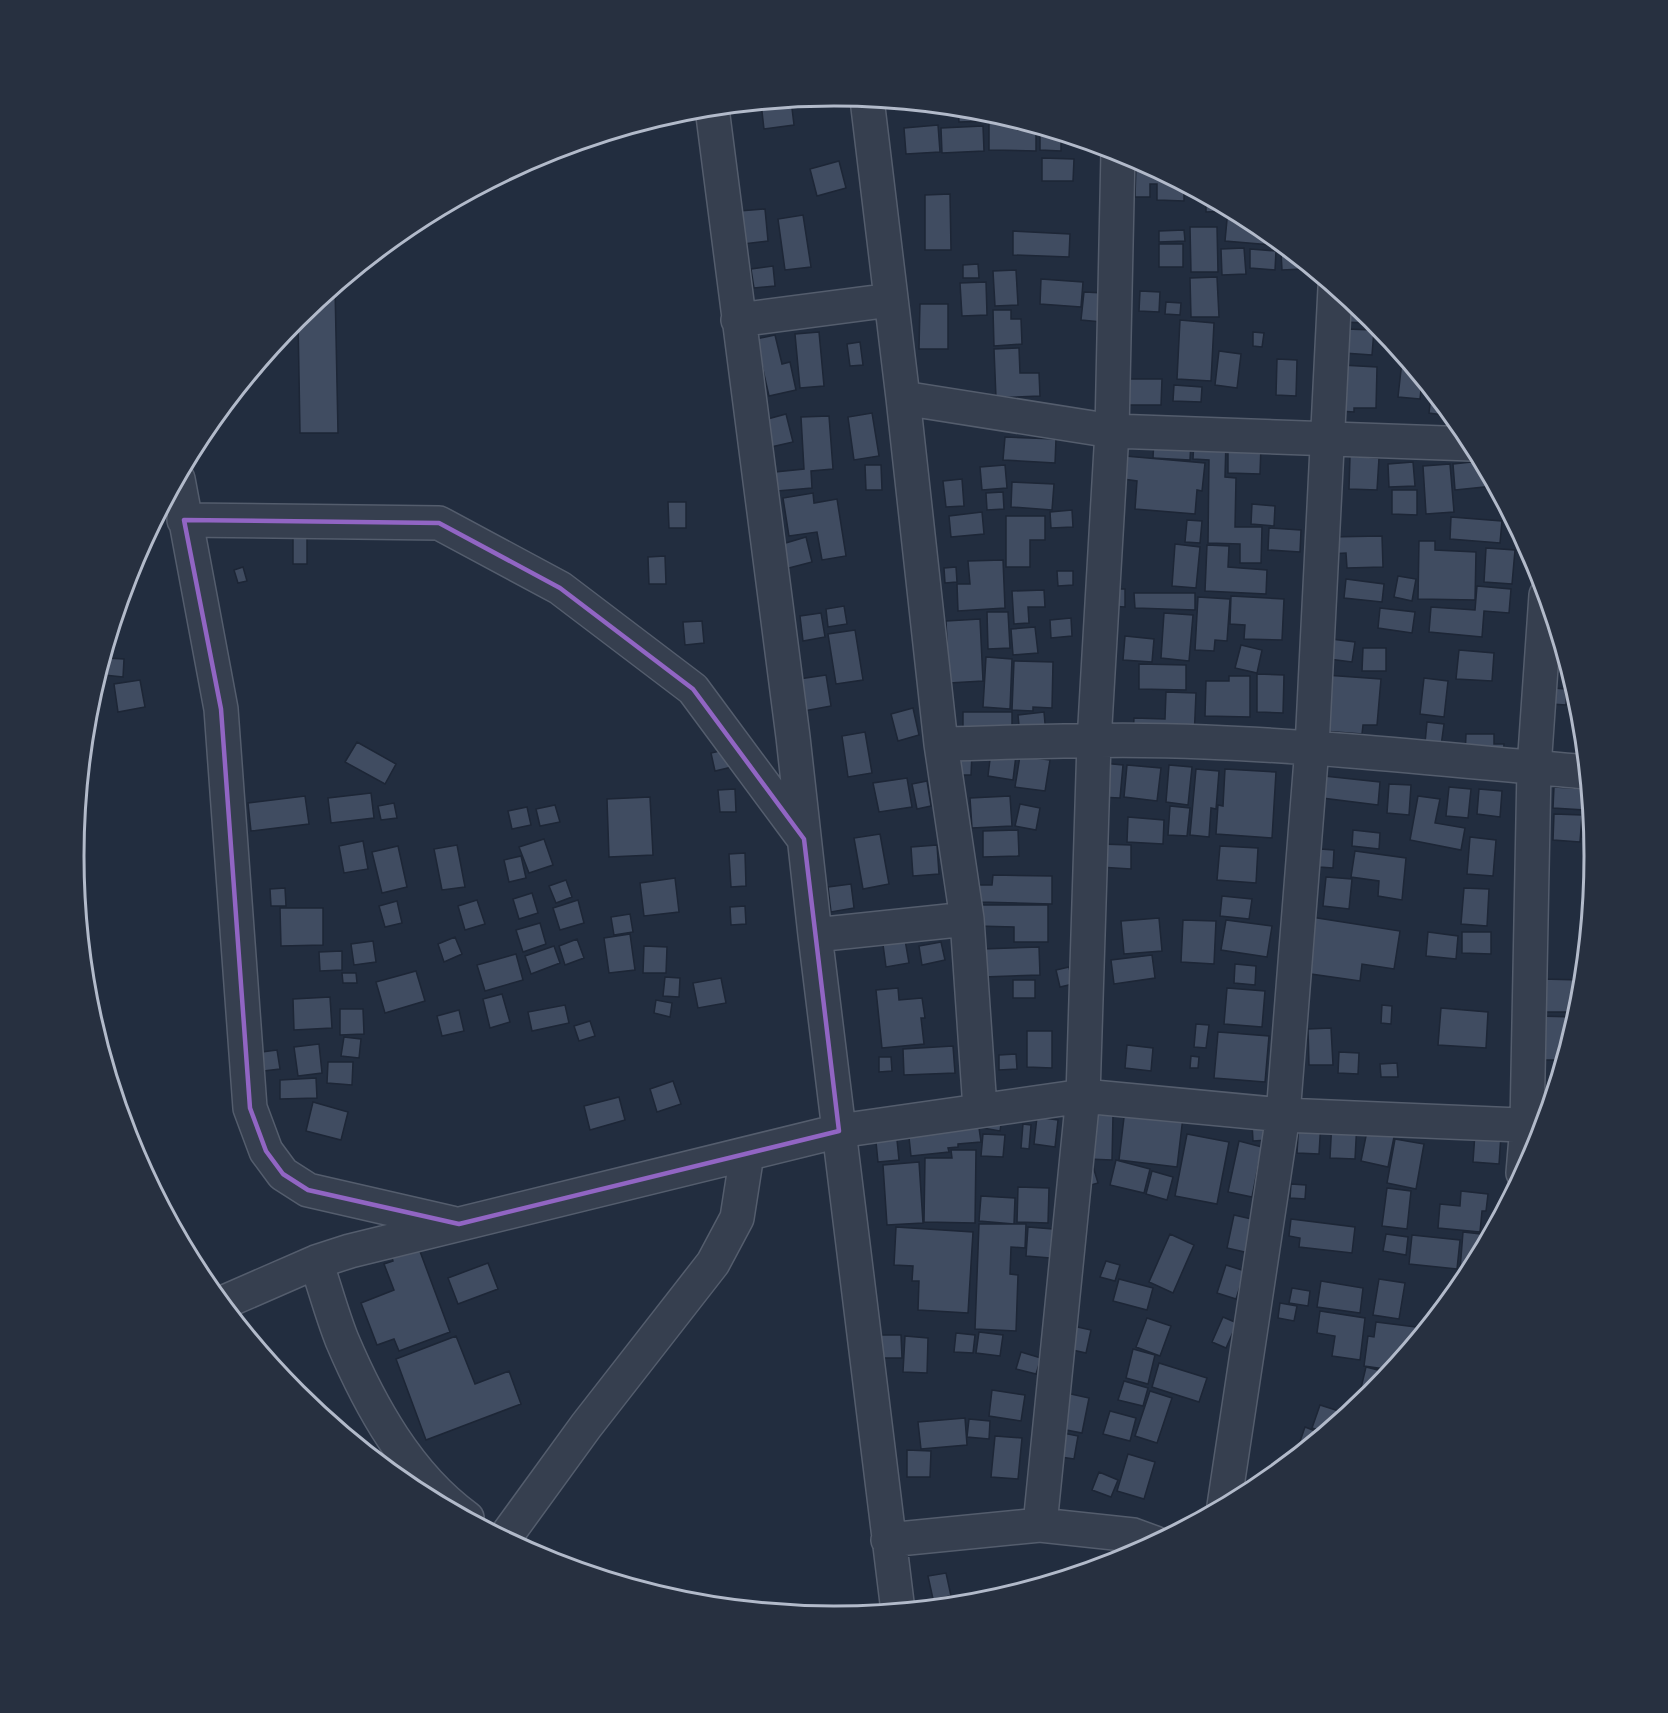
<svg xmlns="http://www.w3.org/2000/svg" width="1668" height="1713" viewBox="0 0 1668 1713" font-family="'Sofia Sans Condensed',sans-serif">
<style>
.building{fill:#404c61;stroke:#1d2636;stroke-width:1.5}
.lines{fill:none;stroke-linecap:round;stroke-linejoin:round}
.minor-casing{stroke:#545d6d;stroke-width:36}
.minor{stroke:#363f4f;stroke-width:33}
.marked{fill:none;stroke:#9165c3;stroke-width:4.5;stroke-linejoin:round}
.rim{fill:none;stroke:#b2baca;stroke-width:3}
</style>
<rect width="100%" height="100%" fill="#222d3f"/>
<path class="building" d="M791,100l3,25 -30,4 -3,-26z
M892,102l38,3v3l-38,-4z
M958,108l28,4v9l-27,1z
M989,117l16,1 13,3v9h18v21l-47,-1z
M938,125l2,27 -34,2 -2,-26z
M983,126l1,25 -42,2 -1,-25z
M1040,132h12l9,2v17l-21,-1z
M1042,158l32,1 -1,22h-31z
M839,161l7,27 -29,8 -7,-27z
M1136,164h9l39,21v16l-27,-1v-16h-7v13h-15z
M950,194l1,56h-26v-55z
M1206,197l19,10v4l-19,1z
M765,209l3,32 -25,3 -4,-33z
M1228,209l29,15 26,22 -58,-5z
M803,215l8,52 -26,3 -7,-51z
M1190,227h27l1,45h-27z
M1184,230l1,11 -26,1v-11z
M1013,231l57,3 -1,23 -56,-2z
M1159,244h24v23h-24z
M1244,248l2,26 -24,1 -1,-26z
M1250,249l26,2 -1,19 -25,-2z
M1281,252h10l10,9 1,8 -20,1z
M978,264l1,14h-16v-13z
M773,266l2,20 -21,2 -3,-19z
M1016,270l2,35 -23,1 -2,-35z
M1217,277l2,40h-28l-1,-39z
M1041,279l42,3 -2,25 -41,-3z
M986,282l1,33 -25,1 -2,-33z
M335,287l3,146h-38l-2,-116z
M1140,291l20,1 -1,20 -20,-1z
M1084,292l20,1 -2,29 -21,-2z
M1166,302l15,1 -1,12 -15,-1z
M920,304h28v45h-29z
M1343,308h16l8,7v8l-24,-1z
M993,310h18v9h10l1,25 -28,2z
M1180,320l34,3 -3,58 -34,-2z
M1346,329l28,1 -2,25 -28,-2z
M819,332l5,54 -24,2 -5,-54z
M1253,332l11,1 -2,14 -9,-1z
M775,335l7,29 8,-2 6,28 -27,6 -13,-57z
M860,342l3,23 -13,1 -3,-22z
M1019,348l1,25h19l1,23 -44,2 -2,-49z
M1219,351l22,3 -4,34 -22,-3z
M1277,359l20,1 -1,36 -20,-1z
M1402,361h5l15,19 -2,19 -22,-2z
M259,364v13h-11z
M1341,365l36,2 -1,41h-22v4l-15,-1z
M1120,379h42l-1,26h-41z
M1174,385l28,2 -1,15 -28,-1z
M1431,396h4l9,11 -1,8 -14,-2z
M872,413l7,43 -25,4 -6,-43z
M786,414l7,28 -22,5 -7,-27z
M829,416l4,53 -22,2 1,17 -35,3 -2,-19 29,-3 -3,-52z
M1005,437l51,2 -1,24 -52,-3z
M1154,439l37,2 -1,19 -37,-2z
M1194,440l32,1 -1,36 11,1 -1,49h27l-1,36h-21v-19l-32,-1 1,-83 -16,-1z
M1228,444l33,1 -1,29 -32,-1z
M1125,456l80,7 -3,28 -5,-1 -2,24 -60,-5 2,-28 -14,-2z
M1350,456l29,2 -2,32 -28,-1z
M1481,461l13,25 -39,4 -2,-26z
M1413,462l2,24 -26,1 -1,-23z
M1450,464l4,48 -28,2 -3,-48z
M865,465h16l1,25h-16z
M1005,465l2,23 -25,2 -2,-23z
M962,479l2,27 -18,1 -3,-26z
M1012,482l42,2 -2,26 -41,-3z
M1392,490h25v25l-25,-1z
M1003,492l1,17 -17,1 -1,-17z
M813,493l1,10 23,-4 9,57 -24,4 -5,-28 -28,4 -6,-38z
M668,502h18v26h-17z
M1252,504l23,2 -1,20 -23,-2z
M1072,510l1,17 -22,1 -1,-16z
M982,512l2,22 -33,3 -2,-21z
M1006,516h39v24h-15v27h-24z
M1451,517l51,4 -2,22 -50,-4z
M1187,520l15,1 -2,22 -15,-1z
M1269,528l32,2 -1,22 -32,-2z
M293,532h14v32h-14z
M1382,536l1,31 -36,1 -1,-15 -17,1 -1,-17z
M806,537l6,25 -27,7 -6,-24z
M1419,541h16v9l41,2 -1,48 -57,-1z
M1175,544l25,3 -4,41 -24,-2z
M1207,545l22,1 -1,21 39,3 -1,24 -61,-3z
M1486,548l29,2 -3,34 -28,-2z
M665,556l1,28h-17l-1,-27z
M1003,560l2,48 -47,3 -1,-27h13l-2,-23z
M243,567l4,14 -9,2 -4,-13z
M956,567l1,15 -12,1 -1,-15z
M1057,571h16v14l-15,1z
M1398,576l18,3 -4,22 -18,-4z
M1346,579l38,5 -2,18 -38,-4z
M1477,586l34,3 -2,24 -25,-2 -2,26 -53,-5 2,-25 44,3z
M1110,589h15v18l-15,-1z
M1044,590l1,17h-17l1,16 -15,1 -2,-33z
M1134,593h61v17l-60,-2z
M1231,596l53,3 -2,41 -38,-1 1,-14 -15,-1z
M1198,597l32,2 -3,42 -12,-1 -1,11 -19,-1z
M844,606l3,18 -19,3 -2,-18z
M1380,608l35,4 -3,21 -34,-5z
M987,612h21l2,36 -22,1z
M821,613l4,24 -22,4 -3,-25z
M1164,613l29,2 -4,46 -28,-3z
M1071,618l1,18 -21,2 -1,-18z
M980,619l3,62 -34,2 -3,-62z
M702,621l2,22 -19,2 -2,-23z
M1035,627l3,26 -25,2 -2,-26z
M855,630l8,50 -27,4 -8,-50z
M1125,636l29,3 -2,23 -29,-2z
M1323,638l32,4 -3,20 -31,-4z
M1241,645l21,5 -5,23 -22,-5z
M1363,648h23v23h-24z
M1459,650l35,3 -2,28 -36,-2z
M986,657l26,2 -2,50 -27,-2z
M106,658l18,1 -1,18 -19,-2z
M1014,661l39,1 -1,46 -19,-1v4l-21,-1z
M1139,664l47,1v25l-47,-1z
M1257,674l27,1 -1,38 -26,-1z
M826,675l5,31 -27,5 -5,-32z
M1325,675l56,4 -4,46h-14l-1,9 -40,-3z
M1229,676h21v41l-45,-1 1,-35h23z
M1424,678l24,3 -4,36 -24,-3z
M140,680l5,27 -27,5 -4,-28z
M1552,688l15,1 -1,16 -15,-1z
M1166,692l30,1 -2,46 -61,-3 1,-18 31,1z
M913,708l6,27 -21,6 -7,-27z
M963,712h49v23l-49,1z
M1044,712l2,23 -26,1 -2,-21z
M1427,722l17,2 -3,22 -16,-3z
M865,732l7,41 -24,4 -6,-41z
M1466,734h28v10h10l-1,14 -38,-1z
M357,742l39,22 -11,20 -40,-22z
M1579,742h4l3,26 -9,-1z
M729,749l3,18 -17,4 -4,-18z
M991,751l25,4 -3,25 -25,-4z
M957,753h15l-1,22h-14z
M1020,756l30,4 -5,31 -30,-4z
M1102,763l21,2 -3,33 -21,-1z
M1127,765l34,3 -4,33 -33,-4z
M1169,765l23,2 -4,38 -22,-3z
M1196,769l23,2 -3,38 -5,-1 -2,29 -19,-2z
M1225,769l51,3 -4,66 -56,-4 2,-29 5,1z
M1324,776l56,6 -2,23 -56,-7z
M907,778l5,29 -33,5 -6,-29z
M927,781l4,25 -14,3 -5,-25z
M1389,784l22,1 -2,30 -22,-2z
M1449,787l22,2 -3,29 -22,-2z
M1554,787l34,2 4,49 -10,-1 2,-27 -31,-2z
M735,789l1,23h-16l-2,-22z
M1479,789l23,2 -2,26 -23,-3z
M371,793l3,25 -43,5 -3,-25z
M305,796l4,28 -58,7 -3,-28z
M1010,796l2,30 -40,2 -2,-30z
M1418,796l22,3 -5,24 30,5 -4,22 -51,-10z
M650,797l3,58 -44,2 -2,-58z
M394,803l3,15 -16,2 -3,-14z
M1020,804l20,4 -4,22 -21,-4z
M555,805l5,17 -20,4 -4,-17z
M1170,806l20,2 -3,28 -19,-1z
M527,807l4,18 -19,4 -4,-18z
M1554,814l28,1 -2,27 -27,-2z
M1128,817l36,3 -1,24 -36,-2z
M1018,830l1,26 -36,1v-26z
M1353,830l27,3 -1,16 -27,-3z
M880,834l9,50 -26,5 -9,-51z
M1470,837l26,3 -3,36 -26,-2z
M544,839l9,26 -24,8 -10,-26z
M363,841l5,28 -24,4 -5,-27z
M1100,844l31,1v24l-32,-2z
M457,845l8,42 -23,3 -8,-41z
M937,845l2,29 -26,2 -2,-29z
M398,846l9,41 -25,6 -10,-41z
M1220,846l38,2 -2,35 -39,-3z
M1320,849l14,1 -1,18 -14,-1z
M1355,851l51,7 -4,42 -24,-4 1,-15 -28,-4z
M745,853l1,33 -15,1 -2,-33z
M521,856l5,22 -17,4 -5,-22z
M993,875l59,1v28l-74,-2 1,-17h13z
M1326,877l26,2 -3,30 -26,-3z
M675,878l4,34 -35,4 -4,-33z
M566,880l6,17 -16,6 -7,-17z
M851,884l3,24 -23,4 -3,-25z
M285,888l1,18h-15l-1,-17z
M1464,888l25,1 -2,37 -26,-2z
M532,893l6,20 -19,6 -6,-20z
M1222,896l30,3 -3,20 -29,-3z
M477,900l8,24 -20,6 -7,-24z
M578,900l6,23 -24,7 -7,-22z
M397,901l5,22 -17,4 -6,-21z
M977,905h71v37h-34v-15l-37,-1z
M745,906l1,18 -15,1 -1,-18z
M280,908h43v37l-42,1z
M630,914l3,18 -19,3 -3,-18z
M1311,917l89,14 -6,38 -32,-5 -2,17 -56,-8z
M1159,918l3,33 -38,3 -3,-33z
M1183,920l33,1 -2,43 -33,-2z
M1226,920l46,6 -5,31 -46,-7z
M540,923l6,21 -23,8 -7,-22z
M1428,932l30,4 -2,23 -30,-3z
M1462,932h29v22l-29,-1z
M630,934l5,36 -26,3 -5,-35z
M904,934l5,29 -23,4 -4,-30z
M455,937l7,17 -18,8 -6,-18z
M577,939l7,19 -19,7 -6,-19z
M373,941l3,21 -22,3 -3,-21z
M941,942l4,18 -23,5 -3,-19z
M554,946l6,17 -29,11 -6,-18z
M644,946l23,1 -1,26h-23z
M1039,947l1,28 -57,2 -1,-28z
M342,951v19l-22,1 -1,-19z
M516,954l7,26 -38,11 -8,-26z
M1152,955l3,23 -41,6 -3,-24z
M1235,964l21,2 -1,19 -21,-2z
M1069,967l4,17 -13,3 -4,-17z
M416,971l9,30 -40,12 -9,-31z
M342,973h14l1,10h-14z
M665,977l15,1 -1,19 -16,-1z
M721,978l5,25 -28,5 -5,-25z
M1541,979l41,1 -4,32h-37z
M1013,980h22v18h-22z
M898,988l1,12 23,-2 3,20h-4l3,26 -42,4 -6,-58z
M1227,988l38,3 -3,36 -38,-3z
M502,994l8,28 -20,6 -7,-29z
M330,997l2,31 -38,2 -1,-31z
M656,1000l16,3 -2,14 -16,-4z
M565,1005l4,18 -37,8 -4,-19z
M1382,1005l10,1 -1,18 -10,-1z
M1441,1008l47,4 -2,36 -48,-3z
M340,1009h23l1,25 -24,1z
M459,1010l5,21 -22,5 -5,-20z
M1537,1016l39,1 -13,43h-26z
M590,1021l5,15 -16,5 -5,-15z
M1196,1024l13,1 -3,23 -12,-1z
M1331,1028l2,37h-24l-1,-36z
M1027,1031h25v37l-25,-1z
M1218,1032l51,4 -4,46 -51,-4z
M344,1037l17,2 -2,19 -18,-2z
M319,1044l3,29 -24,3 -4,-29z
M1127,1045l26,3 -2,23 -26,-3z
M953,1046l2,27 -51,2 -1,-26z
M277,1050l3,19 -25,3 -2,-19z
M1339,1052l20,1 -1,21 -20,-1z
M1016,1054l1,15 -18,1v-15z
M1191,1056l8,1 -1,11h-8z
M879,1057h12l1,14 -13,1z
M328,1062h25l-1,23 -25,-2z
M1397,1063l1,14h-17l-1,-13z
M316,1078l1,20 -37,1v-19z
M673,1081l8,23 -24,8 -7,-23z
M619,1097l6,23 -35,10 -6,-24z
M313,1102l35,10 -7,28 -35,-9z
M1125,1109l58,8 -6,50 -58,-7z
M1090,1114l23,1 -1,45 -24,-1z
M985,1116l17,2 -2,13 -17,-3z
M1037,1117l21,3 -3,27 -21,-3z
M1299,1119l22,2 -2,33 -22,-1z
M1332,1120l25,2 -2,37 -25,-1z
M978,1121l3,21 -23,2v3l-10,1 1,4 -38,4 -3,-28z
M1369,1121l27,6 -8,40 -27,-6z
M1252,1123h17v17l-16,1z
M1023,1124l8,1 -2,24 -8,-1z
M896,1130l3,30 -21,2 -3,-30z
M1475,1133l26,2 -2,29 -26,-2z
M983,1134l22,1 -2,22 -22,-1z
M1187,1134l42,8 -12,62 -42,-8z
M1395,1139l29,5 -8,45 -29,-6z
M1239,1141l23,6 -10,50 -24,-5z
M951,1150h25l-1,73 -51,-1 1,-64h27z
M1116,1160l34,9 -6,24 -34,-8z
M919,1162l4,61 -36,2 -4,-60z
M1092,1163l6,20 -14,4z
M1152,1171l21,6 -6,23 -21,-6z
M1291,1184l15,1 -1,14 -15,-1z
M1018,1187l31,1 -1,35 -31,-1z
M1387,1188l24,3 -4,38 -25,-3z
M1461,1191l27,3 -2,17h-4l-2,21 -42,-4 2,-24 20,2z
M981,1196l34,2 -1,26 -35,-3z
M1234,1215l22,5 -7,33 -22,-5z
M1291,1219l64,8 -3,26 -53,-6 1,-9 -11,-2z
M979,1224h47l-1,24 -14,-1 -1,27 8,1 -2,56 -41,-2z
M896,1227l77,5 -5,81 -50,-3 1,-29h-7l1,-15 -19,-1z
M1028,1227l25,2 -3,29 -24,-2z
M1463,1232l27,3 -20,36 -10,-1z
M1170,1234l24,11 -21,48 -24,-11z
M1386,1234l22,3 -2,18 -23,-4z
M1412,1235l48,5 -3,29 -48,-5z
M415,1238l35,94 -51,19 -5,-12 -17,6 -16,-42 33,-13 -10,-26 9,-3 -4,-13z
M1106,1261l14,4 -5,16 -15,-4z
M488,1263l10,26 -40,15 -10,-26z
M1226,1265l19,6 -9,28 -19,-6z
M1119,1279l34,9 -6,22 -34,-9z
M1379,1279l26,4 -6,36 -26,-4z
M1321,1281l42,7 -3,25 -43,-6z
M1292,1288l18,3 -2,15 -19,-3z
M1280,1303l17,3 -3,15 -16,-3z
M1320,1311l45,7 -5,42 -28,-4 3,-20 -18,-3z
M1223,1317l14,6 -11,25 -14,-6z
M1147,1318l24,8 -11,30 -24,-9z
M1376,1322l48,6 -32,42 -28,-4 4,-30 6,1z
M1073,1326l18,4 -5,23 -18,-4z
M979,1332l24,3 -3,21 -24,-3z
M956,1333l19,2 -2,18 -19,-1z
M867,1335h34l1,23h-34z
M456,1336l19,48 34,-13 12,33 -95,36 -30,-81z
M905,1336l23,2 -1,35 -24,-1z
M1133,1349l22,6 -7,29 -22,-6z
M1021,1352l20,6 -5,16 -20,-5z
M1159,1363l48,15 -8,24 -47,-15z
M1366,1367l20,5 -1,7 -11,12 -13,-3z
M1124,1381l24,7 -5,18 -25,-6z
M992,1390l33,5 -4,26 -32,-5z
M1150,1391l22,7 -15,45 -22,-7z
M1062,1392l27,6 -7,35 -26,-5z
M1320,1405l22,7 -3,9 -13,11 -14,-4z
M1110,1411l26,7 -6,23 -27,-7z
M965,1418l2,27 -46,4 -3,-27z
M969,1419l21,2 -1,18 -22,-2z
M1305,1427l18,7 -21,17 -5,-1z
M1058,1432l20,4 -4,23 -20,-3z
M995,1436l27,2 -4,41 -27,-2z
M907,1450l24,1 -1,26h-23z
M1128,1454l27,8 -11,37 -27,-8z
M1099,1472l19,8 -7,17 -19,-7z
M946,1573l5,23 -18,3 -5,-23z"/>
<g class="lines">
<defs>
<path id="minor" d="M867,99l36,299 38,346 26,175 13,190
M712,108l81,629 22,198 83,676
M738,320l153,-20
M903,398l209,33 360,13
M178,479l43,230 29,399 16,43 17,23 25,16 144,33
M184,520l255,3 121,65 133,101 111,150
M941,744c88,-2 177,-6 264,-2 128,5 254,19 381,30
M815,935l152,-16
M1523,1173l4,-48 7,-357 12,-173
M316,1262c9,26 16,53 26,78 28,66 66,135 125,178
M222,1303l94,-41 34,-11 489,-120 244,-35 200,19 260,11
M1224,1506l59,-391 29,-368 23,-459
M1040,1525l43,-429 11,-354 18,-311 6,-279
M504,1539l82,-113 127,-163 24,-45 10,-64
M888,1540l152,-15 93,10 22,8"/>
</defs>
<use href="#minor" class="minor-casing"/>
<use href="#minor" class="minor"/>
</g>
<path class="marked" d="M184,520l255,3 121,65 133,101 111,150 35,292 -380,93 -151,-34 -25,-16 -17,-23 -16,-43 -29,-399z"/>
<path d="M0 0H1668V1713H0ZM84 856a750 750 0 1 1 1500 0a750 750 0 1 1-1500 0Z" fill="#273040" fill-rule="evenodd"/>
<path class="rim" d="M84 856a750 750 0 1 1 1500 0a750 750 0 1 1-1500 0Z"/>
</svg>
